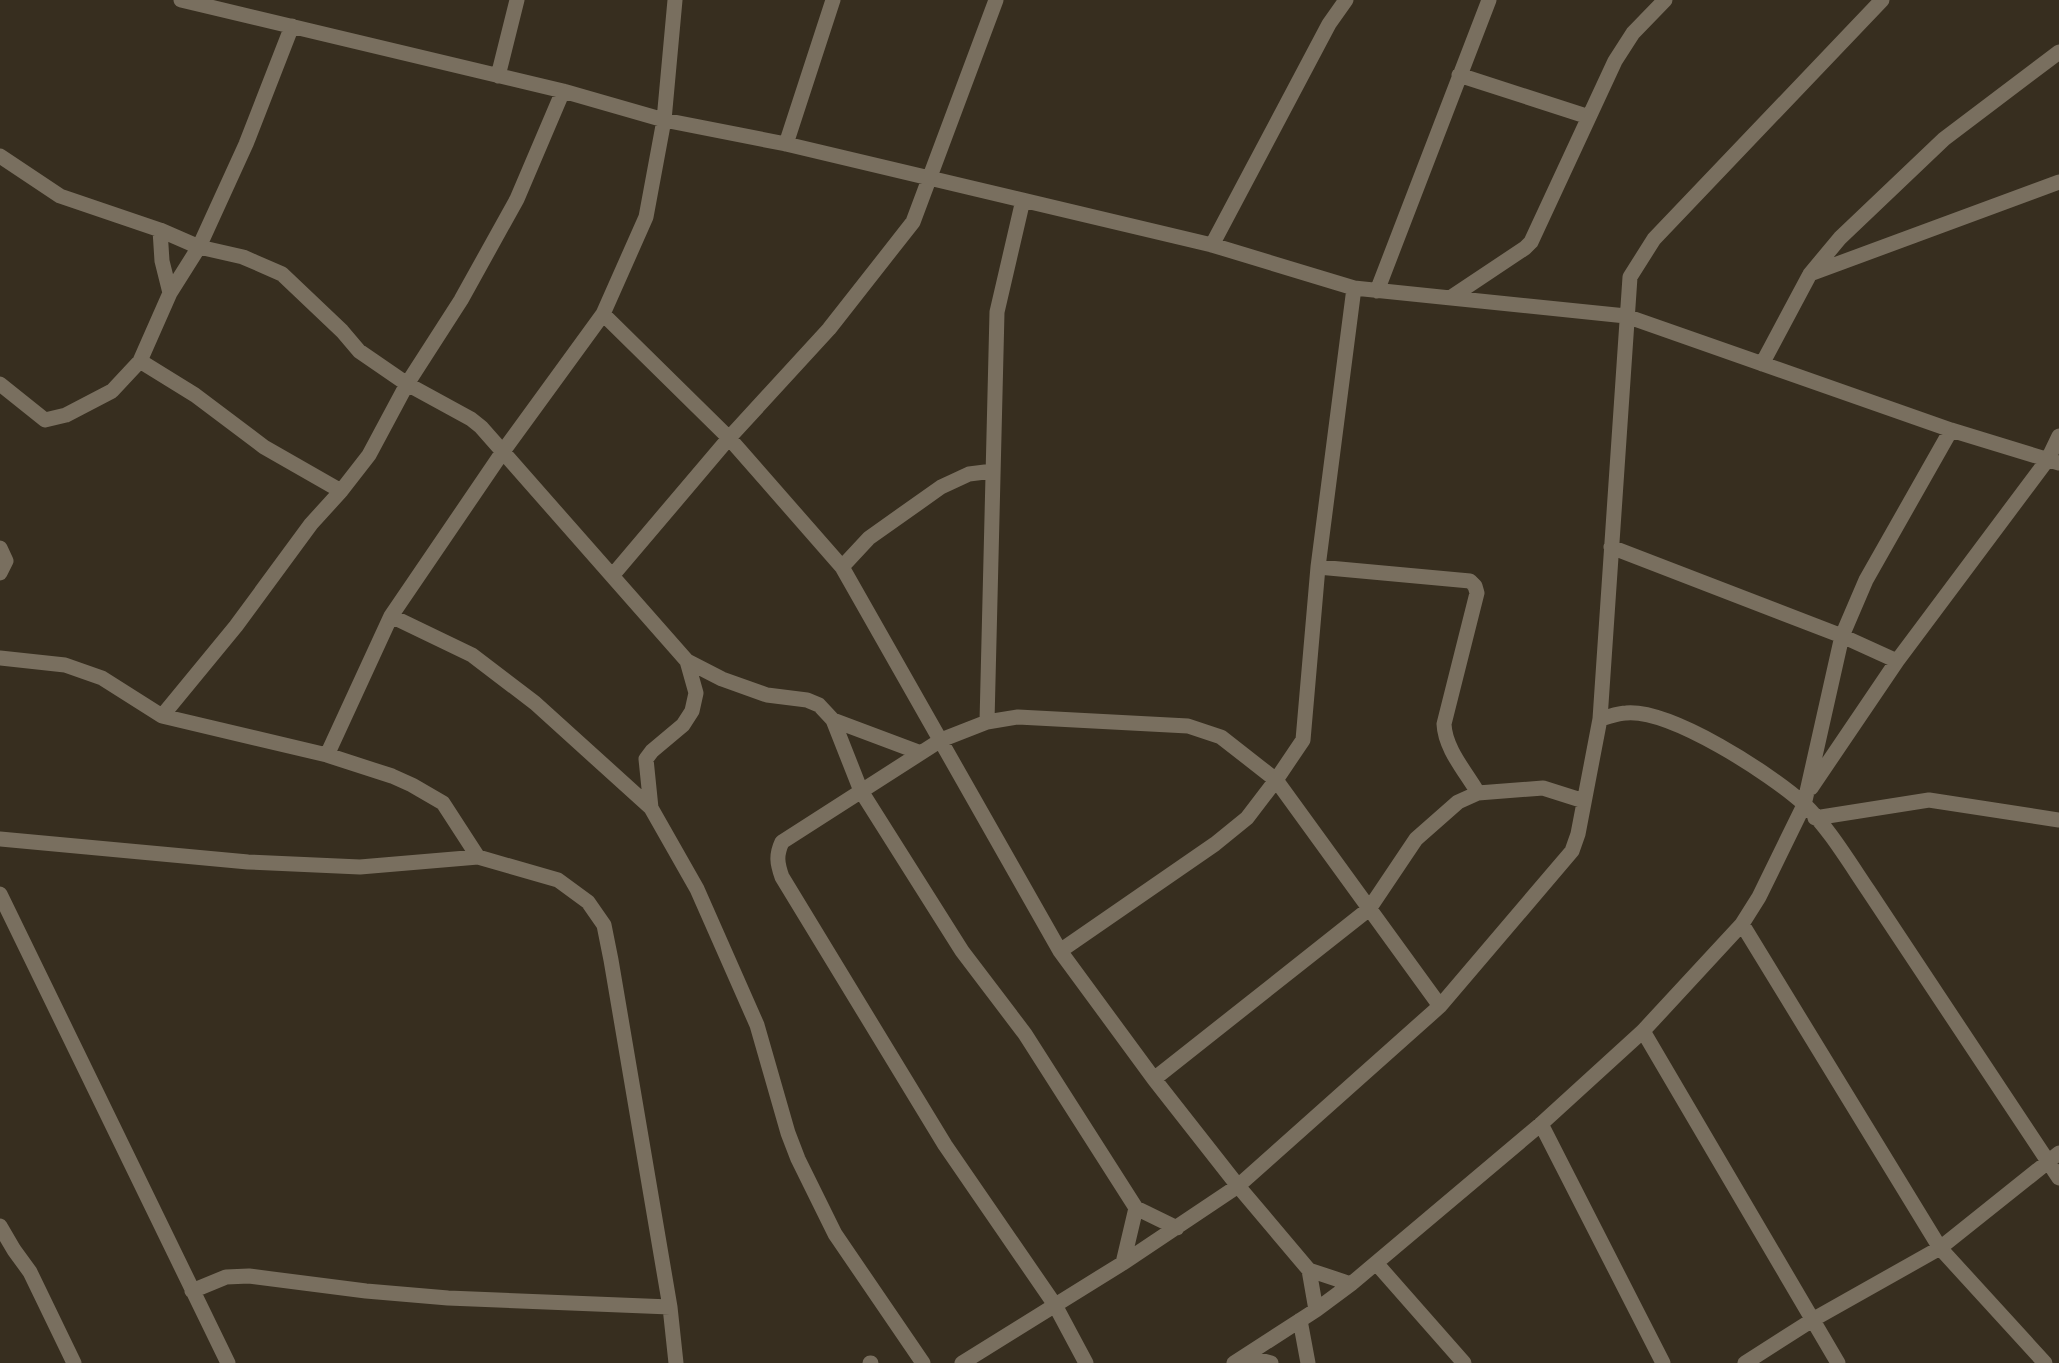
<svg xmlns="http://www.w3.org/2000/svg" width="2059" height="1363" viewBox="0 0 2059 1363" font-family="'Archivo Narrow',sans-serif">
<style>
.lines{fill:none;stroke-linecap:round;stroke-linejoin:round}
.street{stroke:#796f5f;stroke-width:15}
</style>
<rect width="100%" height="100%" fill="#372e1f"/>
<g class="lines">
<path class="street" d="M181,0l382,91 101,29 122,24 426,101 142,43 272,28 325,114 108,33
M1459,75l130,42
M498,76l19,-76
M786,144l47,-144
M0,156l60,40 100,34 39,17 44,10 39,17 60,57 17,20 48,33 64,35 10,8 206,234 35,18 45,16 40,5 12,5 14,15 28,71 101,160 63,83 111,174 41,20
M160,230l2,31 8,32
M1212,245l117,-221 17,-24
M1810,274l249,-92
M1377,291l112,-291
M1450,298l75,-50 6,-6 84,-181 18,-28 32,-33
M603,314l126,124 113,129 218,384 94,128 84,107 71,84 42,14
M140,361l55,34 69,52 77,44 -30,33 -75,102 -74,90
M1762,364l48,-90 30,-36 104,-99 115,-87
M0,384l45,36 21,-5 46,-24 28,-30 30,-68 29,-46 47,-103 46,-118
M341,491l28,-36 38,-71 54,-84 56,-101 46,-108
M1611,547l231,89 55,25
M0,548l6,13 -6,12
M842,567l27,-29 72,-51 28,-13 24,-3
M1318,567l152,14 5,5 2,7 -33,131c1,25 22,48 34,69
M612,576l117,-138 100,-109 84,-107 83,-222
M391,616l81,39 63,48 116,105 46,81 60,136 31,108 10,26 37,75 88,129
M0,658l65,7 37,13 60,38 165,39 65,21 20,9 31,18 35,54
M1600,719c9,-2 18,-6 26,-6 45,-4 145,61 178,91 24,23 45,58 64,86l191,288
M833,720l88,33
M987,722l10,-410 26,-112
M327,755l64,-139 113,-166 99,-136 43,-97 18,-97 11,-120
M1811,788l86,-127 151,-202 11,-23
M651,808l-5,-49 6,-8 31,-26 9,-14 4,-18 -9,-32
M1815,818l114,-18 130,20
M0,839l248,23 112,5 118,-10 80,23 30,22 16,23 7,35 59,347 6,56
M0,894l228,469
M1742,924l198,324 105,115
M1060,951l155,-107 32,-26 29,-38 27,-40 15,-173 36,-279
M1643,1031l195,332
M1154,1079l215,-170 47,-70 42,-37 20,-9 65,-5 41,13
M1541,1124l122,239
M0,1226l14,24 16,22 44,91
M1123,1263l13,-55
M1376,1263l88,100
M1309,1270l7,40
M192,1291l34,-14 23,-1 117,15 82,7 222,9
M1300,1320l8,43
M1245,1356l26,7
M870,1363h1
M962,1363l161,-100 115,-77 202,-180 132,-155 6,-17 22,-115 30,-442 24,-38 228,-239
M1086,1363l-31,-58 -110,-160 -163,-268c-5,-14 -6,-22 0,-35l159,-102 46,-18 31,-5 170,9 33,11 55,43 164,226
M1234,1363l82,-53 35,-26 190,-160 102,-93 99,-107 17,-27 45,-92 38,-169 24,-56 85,-150
M1745,1363l69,-44 126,-71 119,-95"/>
</g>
</svg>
